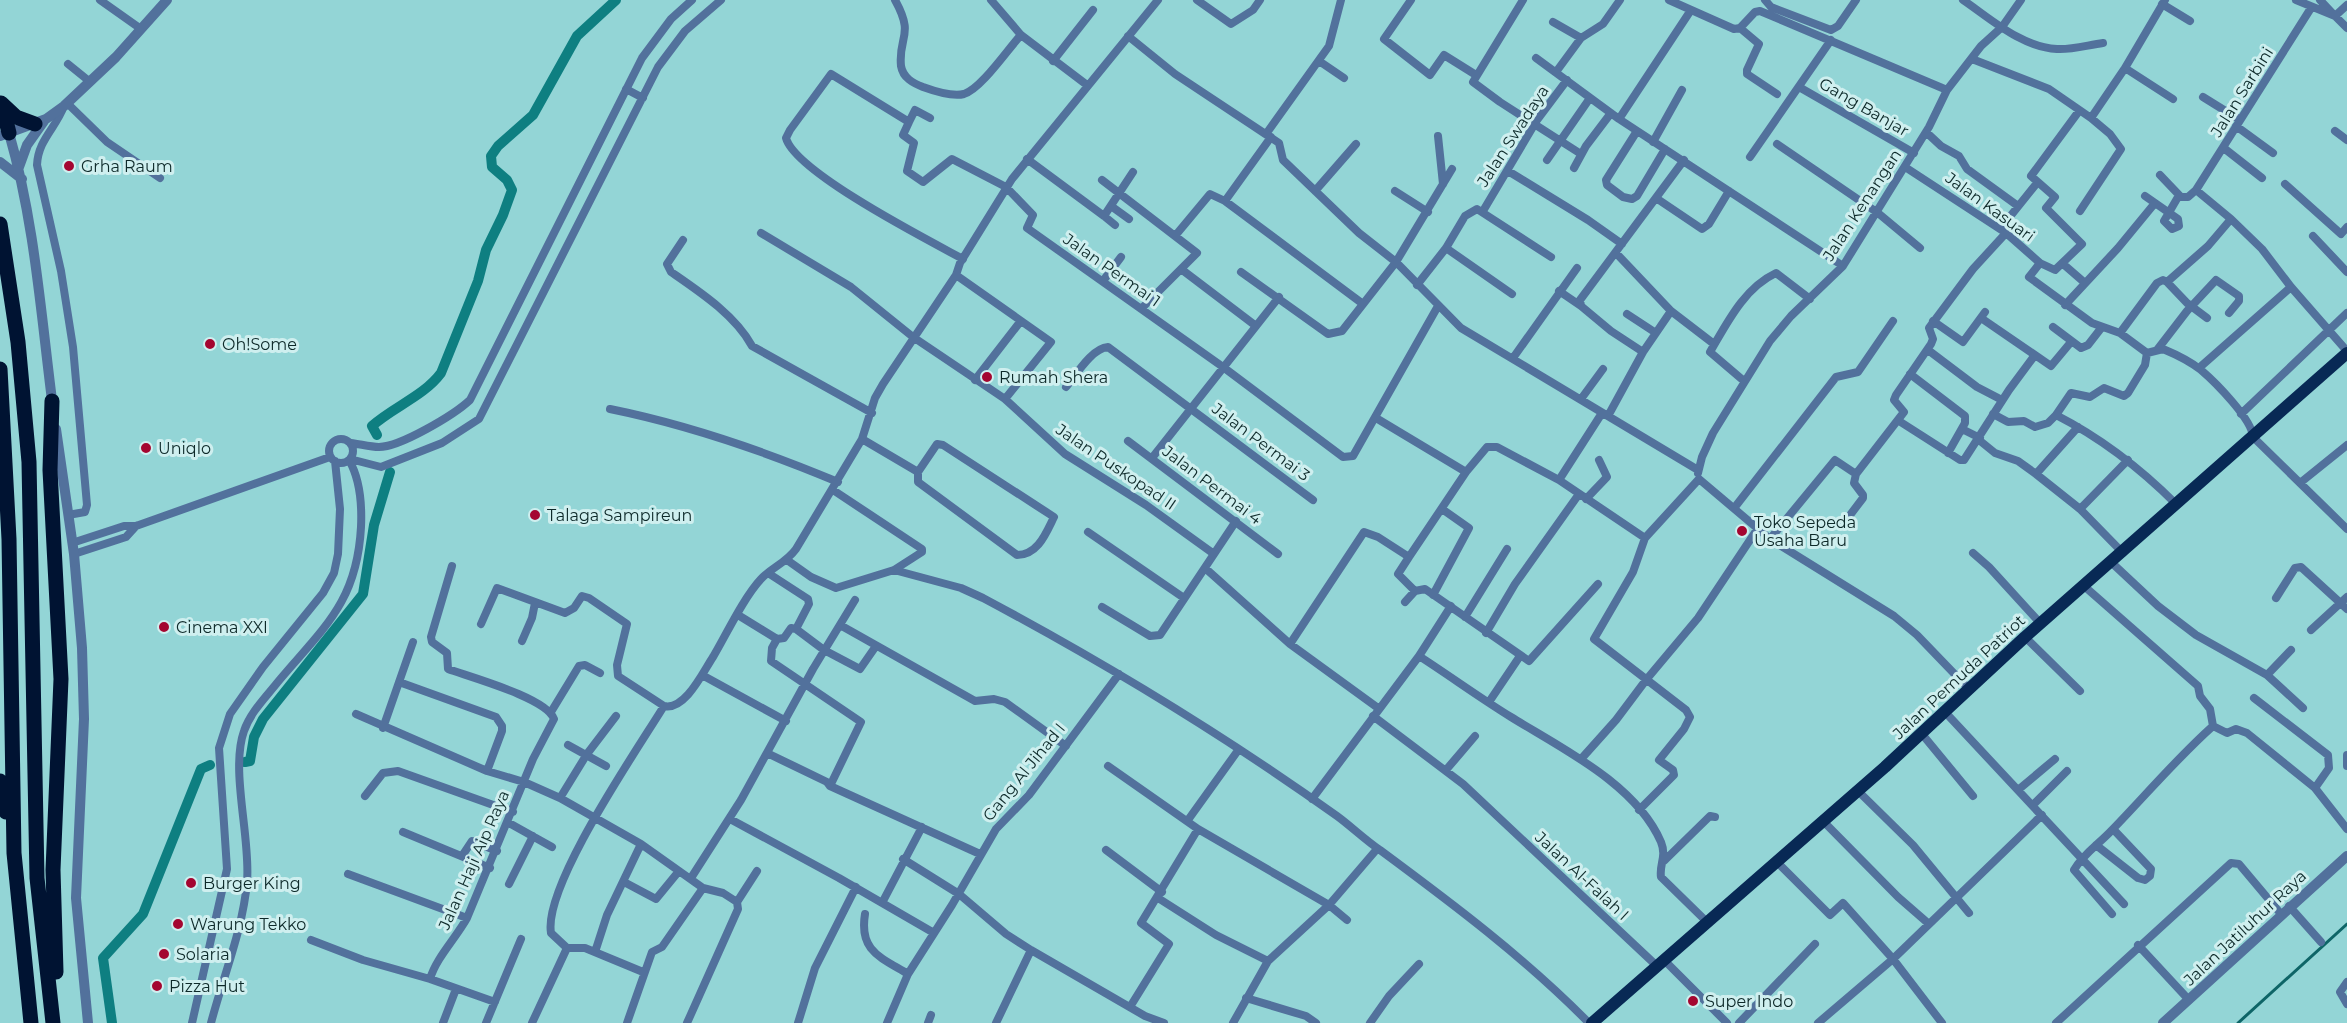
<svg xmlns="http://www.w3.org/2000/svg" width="2347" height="1023" viewBox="0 0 2347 1023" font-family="Montserrat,sans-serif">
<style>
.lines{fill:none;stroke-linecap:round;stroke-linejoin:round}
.stream{stroke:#0e6567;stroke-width:3}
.canal{stroke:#0e7f81;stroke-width:10}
.minor{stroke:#52719c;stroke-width:8}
.tertiary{stroke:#52719c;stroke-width:10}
.primary{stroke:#082955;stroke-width:12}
.motorway{stroke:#001332;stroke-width:15}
.poi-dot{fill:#a40630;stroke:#cfefef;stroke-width:2}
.labels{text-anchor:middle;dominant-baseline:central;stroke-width:6;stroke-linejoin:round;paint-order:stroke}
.street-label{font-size:16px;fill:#0d2929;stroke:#cfefef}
.poi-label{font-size:16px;fill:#0d2929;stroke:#cfefef;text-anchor:start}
</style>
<rect width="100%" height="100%" fill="#93d5d6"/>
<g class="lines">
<path class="stream" d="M2238,1023l109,-99"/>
<path class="canal" d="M377,435l-5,-9c21,-19 52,-30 69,-53l37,-92 8,-31 17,-35 9,-25 -5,-10 -15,-13 -1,-11 7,-10 35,-31 44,-79 39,-36
M245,762l5,-1 4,-24 9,-18 100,-125 11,-69 16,-53
M112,1023l-9,-65 40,-44 58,-145 9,-4"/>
<path class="minor" d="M100,0l41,29
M895,0c20,36 3,36 6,66 2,12 12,17 22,21 11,4 29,10 41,7 17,-5 44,-45 57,-59
M991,0l30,35 66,50
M1197,0l34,24 22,-14 7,-10
M1411,0l-27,39 46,36 14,-20 32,20
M1523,0l-50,82 27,20 81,52
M1669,0l65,29 6,-1 15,-16 5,-1 187,79
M1765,0l6,7 60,23 7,-4 18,-26
M1963,0c28,19 58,47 94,49 14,1 31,-4 46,-6
M2296,0l39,16 12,12
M2320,0l15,16 12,-11
M2162,4l28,17
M1553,22l28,16
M1740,28l19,16 -12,26v4l30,20
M1128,36l47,38 104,69 4,17 76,73 37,29 65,66 237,142
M1536,58l83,61 224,147
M1972,59l77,30 42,29 34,-50 40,-68
M1053,61l40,-51
M1319,61l25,17
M68,64l21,17
M2125,68l48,31
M1556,72l25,-34 22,-14 17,-24
M1799,87l115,66
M626,89l17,9
M2203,97l37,23
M67,103l40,39 53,36
M64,106c-8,22 -26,34 -27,59l24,106 12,76 14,158 -2,7 -17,3
M1619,119l72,-109
M909,122l6,-12 15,8
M2236,126l37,27
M1637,131l-31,49 1,5 16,12 9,2 5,-3 28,-47
M2335,131l12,9
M1926,132l15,14 18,10 8,13 51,37
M1266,134l63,-88 12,-46
M1438,136l5,48
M1653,142l29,-52
M1777,144l101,69 42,35
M2225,149l37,29
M1750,157l81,-117
M1027,159l77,57 29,-44
M1547,160l43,-62
M1905,167l101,66 34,30 -11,14 63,46 28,10 27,20 16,-4c12,5 28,13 38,21 14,12 51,49 52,67l94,92
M1574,168l12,-22 25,-33
M1508,171l80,49 34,24
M2160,175l20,21
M1102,180l95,73 -56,56
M2285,184l56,50 6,-7
M2196,190l115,-182
M1315,191l41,-47
M1395,191l33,21
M2145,196l33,23 1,7 -7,3 -8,-8 14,-24h10l8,-7 35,29
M1656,198l46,31 7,-5 20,-33
M1225,201l138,103
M1111,206l18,13
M1483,211l54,-91 30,-40
M2080,211l41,-62 -11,-15 -19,-16
M1104,216l11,9
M2000,229l37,-46
M761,233l90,54 62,50 92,62 60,55 81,51 68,49
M1175,236l35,-42 15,7 46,-64
M2313,236l34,36
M683,240l-16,24 4,8c29,20 64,43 81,74l120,67
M1446,248l66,46
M963,259c-35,-19 -168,-87 -177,-121l4,-8 41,-56 78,48 -6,13 11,8 -7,28 16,11 29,-23 54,28 27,28 -6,13 196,139 120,90 10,-1 85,-150
M2040,263l15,7 27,-26 -36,-36 9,-11 -24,-21 48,-65
M2062,263l23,20
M1181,269l75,57
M1241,272l87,62 14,-3 54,-69 56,-93
M956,275l95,67 -46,57
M1103,281l18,-24
M2167,282l20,21 20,15
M1417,285l29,-37 19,-32 12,-7 74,48
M1559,291l22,15
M2065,305l53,-57 37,-45
M1671,311l43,33
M1627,314l29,19
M1981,318l70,48 20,-24
M1933,321l30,21 22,-30
M2053,327l28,21 7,-3 14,-18
M2120,333l37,-50 6,-3 4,2 41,-36 23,-27 31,30 29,38 56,64
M1928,350l49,37 25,13
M2157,350l30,-39 29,-31 23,16v5l-10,12
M1643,352l-32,-21 -30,-25 -1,-6 104,-140
M2147,353l-2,12 -17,28 -4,3 -20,-8 -14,9 -19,-4 -15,22c45,23 84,53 120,89
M1513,358l64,-90
M2199,368l92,-81
M1910,374l55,42v7l-17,30
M975,380l45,-58
M1744,381l-34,-29c17,-29 34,-64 66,-79l34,26
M1066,387c10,-12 26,-39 42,-40l205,153
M1581,399l22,-30
M610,409c79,16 154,42 228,73
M1993,414l15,8 16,-1 11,6 13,-4 8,-8
M2241,414l106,-101
M1608,416l35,-64 28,-41 -55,-58
M1376,418l90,54
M1899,421l61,39h4l45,-70 26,-35
M1962,429l18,9
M329 451a12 12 0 1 1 24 0a12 12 0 1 1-24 0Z
M862,439l56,33 19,-28 6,1 111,72c-8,16 -16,38 -37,38l-99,-73v-10
M1979,440l16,13 23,8 18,13 44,35 43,44
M1128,441l150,113
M351,443c9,1 19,4 28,4 21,0 75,-32 91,-47l172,-342 29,-39 21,-19
M1152,458l127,-161
M350,459l31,8 61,-24 37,-24 179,-352 27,-36 36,-31
M1698,473l4,-16 11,-24 57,-92 21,-25 52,-50 86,-139 18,-37 34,-44 21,-19 19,-27
M2036,474l42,-47
M1699,479l71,60 124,77 23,19 52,54
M1559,480l43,-67
M2300,483l47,-38
M1586,499l21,-22 -8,-17
M1735,507l101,-130 22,-5 35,-51
M2080,509l48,-49
M1844,523l19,-25v-3l-9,-12 2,-9 48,-62 -10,-12 2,-5 35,-51 2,-5 -4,-11 44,-59 33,-36
M1088,532l96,66
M1770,539l65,-79 21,14
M72,543l52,-17h12l194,-69
M1973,553l16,14 52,57
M74,554l52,-17 10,-11
M1409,557l-11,17 17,17
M787,560l24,17 25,11 58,-18 28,-18v-3l-89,-59
M2112,563l46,43 38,29 71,40 24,-25
M1205,568l85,76 88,64
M894,570l67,18 22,10c122,65 242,138 354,218 15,11 28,24 43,34 73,54 145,108 209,173
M2084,586l114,100 2,10 10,13 3,17 14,7 9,-4 11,4 68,55
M1433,595l36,-67 -27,-19
M2276,598l19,-30 6,-1 46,42
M1405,602l10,-11 10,-2 104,72 69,-77
M1102,607l48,29 10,-1 76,-114
M738,615l39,24 7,-1 7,-10 5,1 13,-25 -1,-5 -40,-26
M1465,617l42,-68
M481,624l16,-36 68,25 9,-5 8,-12 7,2 38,26 -10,41 1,11 46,30
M840,625l135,76 19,-2 11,3 61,44
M796,629l28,21 36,19 16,-23
M2311,630l36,-33
M1486,633l29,-49 64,-90
M2025,637l55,54
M777,639l-5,9 -1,13 90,61 -31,64
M522,641l10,-23 3,-15
M1290,644l74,-112 14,5 31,20 57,-85 21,-25h10l62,33 86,58 54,-59
M1419,656c31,20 61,42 92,61 50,31 125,67 150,125 6,15 -2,22 0,35l46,45
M702,675l84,46
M2267,675l36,33
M399,682l97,35 6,9v5l-15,40
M2254,698l74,57 1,13 -14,20 32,41
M1489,702l31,-46
M551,712l28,-46 6,-1 15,8
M1945,712l179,192
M356,714l131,57 37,11 36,16 81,46 62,44 20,5 14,9 1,7 -51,114
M1373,716l90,68 195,183
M383,728l30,-86
M1922,734l51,62
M568,745l38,21
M767,753l60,29 3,4 150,68
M2347,755v11
M1582,758l34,-38 30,-40 52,-62 60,-90
M1108,766l90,63 131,76 18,15
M1446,770l29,-34
M2018,790l37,-31
M1858,791l55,54 56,68
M365,796l18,-23 15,-2 115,41
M560,798l27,-44 29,-38
M1312,799l107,-143 32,-50
M2033,805l34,-34
M1639,810l35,-35 -1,-5 -14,-10 25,-31 6,-12 -4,-7 -92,-71 39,-67 12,-34
M730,819l109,59 95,55
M1188,820l51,-71
M1823,821l75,76 31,27
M509,823l43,24
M403,832l87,36
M2096,845l42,33 7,2 5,-4 1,-7 -38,-40
M1106,850l56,42
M462,856l10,-15 25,10
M903,859l56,35 47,40 25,16 114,66 19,7
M1664,861l46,-45 5,1
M1777,862l53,53 13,-12 50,56 49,64
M348,874l119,44
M691,878l50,-78 72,-131 42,-69
M624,882l32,17 23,-28
M509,884l24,-48
M1158,898l58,37 52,26
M737,902l20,-31
M882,903l40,-76
M2289,906l32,36
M865,914c-6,37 15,43 43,60
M2112,914l-38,-44c9,-16 25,-26 38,-40 34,-35 65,-72 101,-104
M311,940l52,20 67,19 65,23
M2138,945l51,55
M595,952l12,-37 34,-71
M1665,961l62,62
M643,972l-58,-24h-18l-16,-15c-8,-47 86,-183 113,-227 21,5 39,-34 49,-49 13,-22 31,-60 48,-78 11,-12 25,-16 35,-30l66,-110 13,-41 8,-14 73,-109 4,-12 52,-84 146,-179
M430,979c6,-21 26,-41 37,-61l66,-159 21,-40c-7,-21 -84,-42 -106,-50l-1,-16 -15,-11 -1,-5 21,-71
M2347,982l-7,10 7,12
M1246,998l60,18 10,7
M1130,1007l39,-63 -28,-21 57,-94
M192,1023l35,-154 -8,-121 11,-34 33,-47 60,-74 11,-20 4,-19 2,-45 -5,-48
M211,1023c12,-46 32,-94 36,-141 4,-43 -17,-112 -3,-151 6,-18 21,-33 33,-48 46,-55 80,-80 84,-156 1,-22 -1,-48 -12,-67
M443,1023l13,-34
M486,1023l35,-84
M532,1023l35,-75
M627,1023l25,-71 10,-5 41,-59
M798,1023l17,-55 41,-81
M887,1023l21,-49 44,-69 44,-76 33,-34 90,-121
M928,1023l3,-8
M996,1023l35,-73
M1233,1023l35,-62 61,-56 48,-56
M1370,1023l19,-27 30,-32
M1739,1023l76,-79
M1818,1023l75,-64 149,-144
M2056,1023l175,-160 8,1 42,50"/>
<path class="tertiary" d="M9,133c26,90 32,183 44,275
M0,136l46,-17 18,-13 52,-49 51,-57
M0,162l22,17
M19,167l8,-22 17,-24
M56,429l18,125 8,94 2,71 -8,179 12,125
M2163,1023l184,-167"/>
<path class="primary" d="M1592,1023l293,-256 140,-130 322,-284"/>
<path class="motorway" d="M1,103l15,14 19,7
M2,104l7,29
M0,224l18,118 11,120 8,416 16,145
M0,369l9,170 5,314 17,170
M52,401l-2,69 11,209 -8,191 3,102
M0,781l6,31"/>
</g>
<g class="poi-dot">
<circle cx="69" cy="166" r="6"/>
<circle cx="210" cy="344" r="6"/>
<circle cx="987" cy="377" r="6"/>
<circle cx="146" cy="448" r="6"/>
<circle cx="535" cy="515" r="6"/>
<circle cx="1742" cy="531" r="6"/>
<circle cx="164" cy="627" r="6"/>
<circle cx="191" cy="883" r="6"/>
<circle cx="178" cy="924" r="6"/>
<circle cx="164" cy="954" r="6"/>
<circle cx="157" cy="986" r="6"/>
<circle cx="1693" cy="1001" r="6"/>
</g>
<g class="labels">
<g class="street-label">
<text transform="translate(2242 92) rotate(-58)">Jalan Sarbini</text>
<text transform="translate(1864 107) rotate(30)">Gang Banjar</text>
<text transform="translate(1513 136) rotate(-57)">Jalan Swadaya</text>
<text transform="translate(1862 205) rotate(-57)">Jalan Kenangan</text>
<text transform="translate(1990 207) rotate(36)">Jalan Kasuari</text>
<text transform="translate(1112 270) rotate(35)">Jalan Permai 1</text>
<text transform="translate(1261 442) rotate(37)">Jalan Permai 3</text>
<text transform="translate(1116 467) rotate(34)">Jalan Puskopad II</text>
<text transform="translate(1212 485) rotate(37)">Jalan Permai 4</text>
<text transform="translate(1959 677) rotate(-43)">Jalan Pemuda Patriot</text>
<text transform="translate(1024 772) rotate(-51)">Gang Al Jihad I</text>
<text transform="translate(474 860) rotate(-66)">Jalan Haji Aip Raya</text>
<text transform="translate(1582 876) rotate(43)">Jalan Al-Falah I</text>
<text transform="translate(2245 928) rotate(-43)">Jalan Jatiluhur Raya</text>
</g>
<g class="poi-label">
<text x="81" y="166">Grha Raum</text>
<text x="222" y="344">Oh!Some</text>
<text x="999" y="377">Rumah Shera</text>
<text x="158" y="448">Uniqlo</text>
<text x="547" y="515">Talaga Sampireun</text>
<text x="1754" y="522">Toko Sepeda<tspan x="1754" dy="18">Usaha Baru</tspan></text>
<text x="176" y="627">Cinema XXI</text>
<text x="203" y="883">Burger King</text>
<text x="190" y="924">Warung Tekko</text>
<text x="176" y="954">Solaria</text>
<text x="169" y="986">Pizza Hut</text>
<text x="1705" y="1001">Super Indo</text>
</g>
</g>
</svg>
